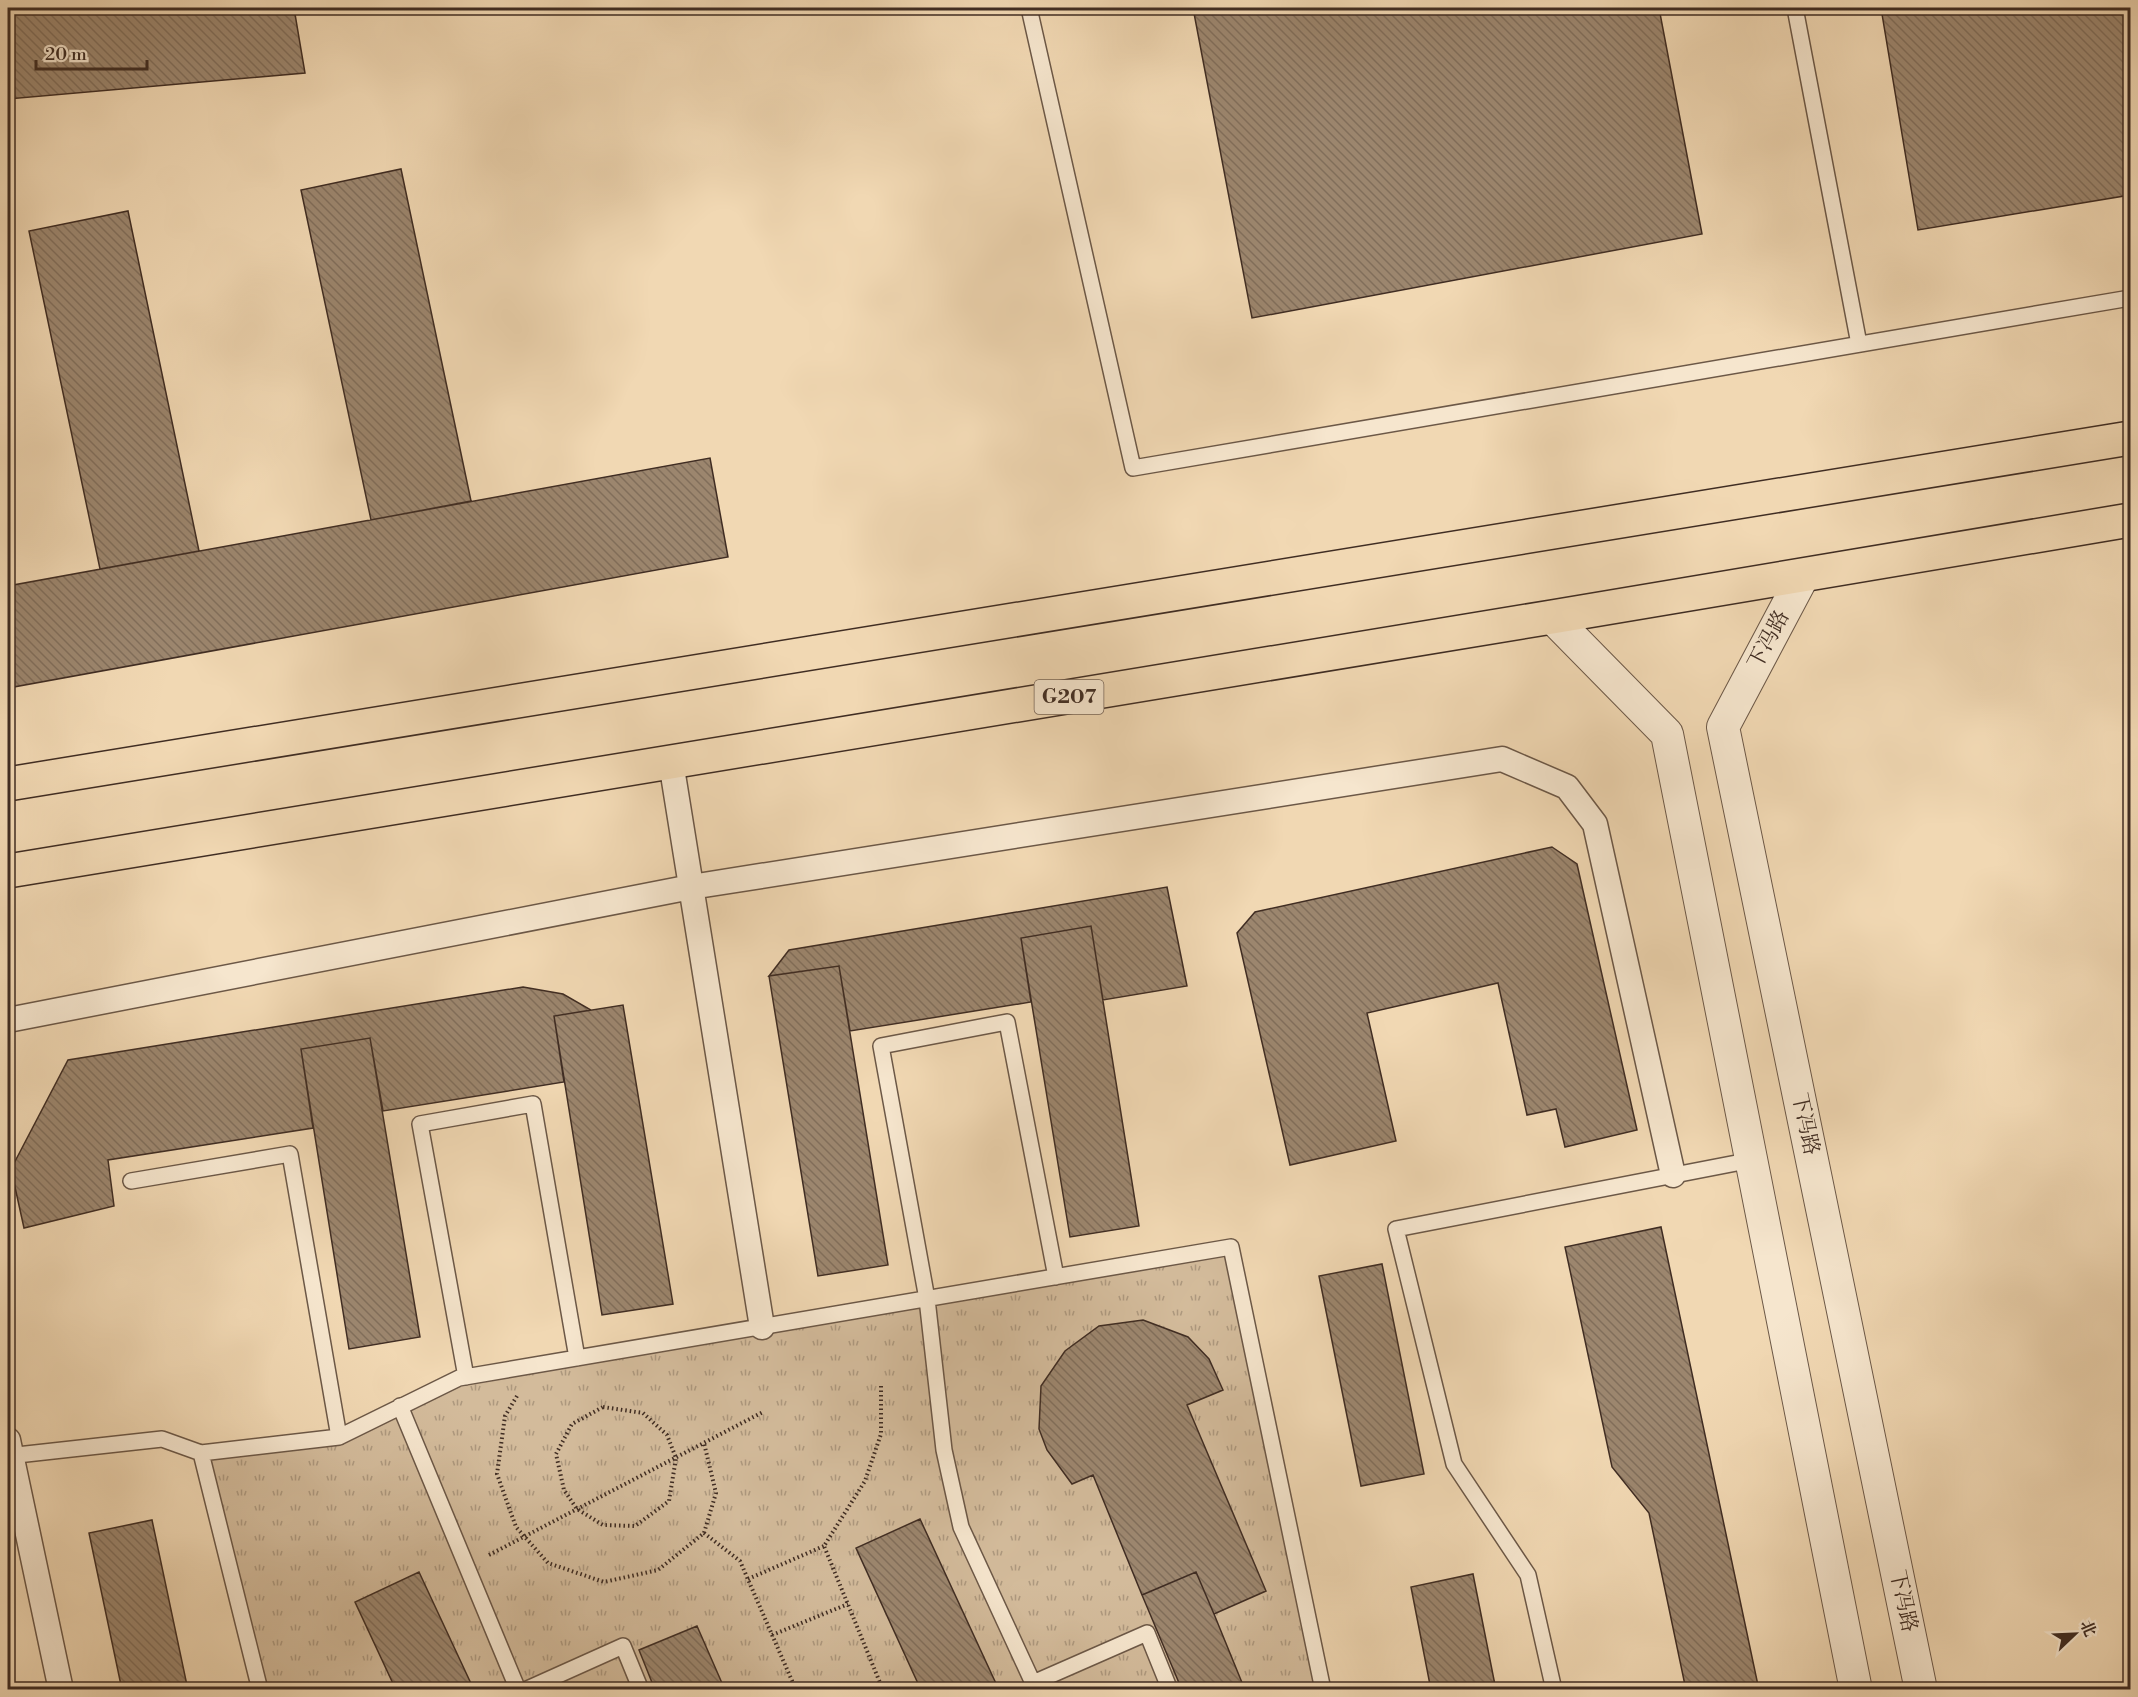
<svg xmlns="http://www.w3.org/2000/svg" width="2138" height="1697" viewBox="0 0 2138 1697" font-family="'Libre Bodoni','Noto Serif SC',serif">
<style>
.grass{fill:url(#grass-tufts);stroke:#8a745f;stroke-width:1.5}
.building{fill:url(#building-back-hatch);stroke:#402d23;stroke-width:1.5}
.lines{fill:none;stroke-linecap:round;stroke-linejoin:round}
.service-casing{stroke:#6c5847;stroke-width:18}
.pedestrian-casing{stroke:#6c5847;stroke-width:27}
.minor-casing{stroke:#6c5847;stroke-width:34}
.trunk-casing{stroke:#402d23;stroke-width:36}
.path{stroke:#402d23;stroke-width:4;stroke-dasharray:1.5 3;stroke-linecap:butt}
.service{stroke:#f6e6ce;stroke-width:15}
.pedestrian{stroke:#f6e6ce;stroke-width:24}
.minor{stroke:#f6e6ce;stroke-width:32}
.trunk{stroke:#f1d8b3;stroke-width:33}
.labels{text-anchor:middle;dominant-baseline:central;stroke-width:5;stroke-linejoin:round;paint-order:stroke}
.shield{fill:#f6e6ce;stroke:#776456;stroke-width:1.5}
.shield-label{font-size:20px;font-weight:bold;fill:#402d23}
.street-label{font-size:21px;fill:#402d23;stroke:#f6e6ce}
</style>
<defs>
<pattern id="grass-tufts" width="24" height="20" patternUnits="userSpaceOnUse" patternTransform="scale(1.5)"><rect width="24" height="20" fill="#d3bb9b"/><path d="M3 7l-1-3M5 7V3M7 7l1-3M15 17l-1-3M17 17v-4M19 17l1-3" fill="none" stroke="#ad987e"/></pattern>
<pattern id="building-back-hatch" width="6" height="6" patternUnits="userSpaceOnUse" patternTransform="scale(1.5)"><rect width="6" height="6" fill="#9c866e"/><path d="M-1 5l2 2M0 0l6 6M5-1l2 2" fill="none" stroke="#816e5a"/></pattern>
</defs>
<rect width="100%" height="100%" fill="#f1d8b3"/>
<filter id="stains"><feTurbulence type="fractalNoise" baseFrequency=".00333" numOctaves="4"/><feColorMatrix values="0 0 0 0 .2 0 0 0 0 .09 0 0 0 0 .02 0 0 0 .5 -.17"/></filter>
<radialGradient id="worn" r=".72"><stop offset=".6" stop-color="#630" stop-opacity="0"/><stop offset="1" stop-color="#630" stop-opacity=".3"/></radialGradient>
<path class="grass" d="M1231,1247l92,442h-1063l-59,-236 138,-16 127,-60z"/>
<path class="building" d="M8,8h286l11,65 -297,26z
M1193,8h466l43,226 -450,84z
M1881,8h249v187l-212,35z
M401,169l70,332 -100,19 -70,-330z
M128,211l71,340 -99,18 -71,-338z
M710,458l18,99 -720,131v-102z
M1552,847l25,17 60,266 -72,17 -9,-38 -29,6 -29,-132 -131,30 29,128 -106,24 -53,-232 18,-21z
M1167,887l20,99 -84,14 -12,-74 -70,12 10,64 -181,29 -11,-65 -70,10 20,-26z
M1091,926l48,300 -69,11 -49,-299z
M839,966l49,299 -70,11 -49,-300z
M523,987l40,7 28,16 -37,6 10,66 -181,29 -13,-73 -69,11 12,79 -205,32 6,46 -90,22 -13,-59 57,-109z
M623,1005l50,299 -71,11 -48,-299z
M370,1038l50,299 -71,12 -48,-300z
M1661,1227l98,463h-73l-37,-177 -37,-46 -47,-220z
M1382,1264l42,210 -63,12 -42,-210z
M1143,1320l45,17 21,22 14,31 -36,15 79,186 -52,23 -18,-42 -54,23 -49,-120 -21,9 -25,-34 -8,-21 2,-43 24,-35 34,-25z
M920,1519l79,171h-78l-65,-142z
M152,1520l36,170h-66l-33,-157z
M419,1572l55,118h-78l-41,-88z
M1196,1572l18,42 31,76h-63l-40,-95z
M1473,1574l23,116h-65l-20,-103z
M697,1626l28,64h-70l-16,-40z"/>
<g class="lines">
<defs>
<path id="service" d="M1029,8l104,460 997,-170
M1795,8l64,336
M131,1181l159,-27 49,283
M466,1377l-46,-253 113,-20 44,254
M400,1406l118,284
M201,1453l59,237
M8,1456l154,-17 39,14 138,-16 120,-59 772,-131 92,443
M1033,1683l-72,-156 -17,-77 -17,-151 -46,-253 126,-24 49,255
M525,1690l98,-44 18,44
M1035,1690l-2,-7 114,-50 23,57
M1554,1690l-26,-115 -74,-111 -58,-235 356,-69"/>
<path id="pedestrian" d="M671,762l91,565
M8,1020l683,-133 811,-128 65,28 28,37 78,351
M8,1440l53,250"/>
<path id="minor" d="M1803,576l-80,151 198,963
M1552,617l115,117 189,956"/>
<path id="trunk" d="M8,784l2122,-346
M8,871l1544,-254 578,-97"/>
</defs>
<use href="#service" class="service-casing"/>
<use href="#pedestrian" class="pedestrian-casing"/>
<use href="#minor" class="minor-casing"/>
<use href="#trunk" class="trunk-casing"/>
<path class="path" d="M881,1386v48l-16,47 -41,65 59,144
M517,1396l-12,20 -8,58 19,53 32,36 56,19 54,-12 46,-37 12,-40 -12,-50
M603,1407l40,6 24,22 9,23 -7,43 -34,25 -32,-1 -26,-16 -13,-19 -8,-36 16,-30z
M704,1533l36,28 56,129
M489,1555l274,-143
M748,1579l76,-33
M772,1635l76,-31"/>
<use href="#service" class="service"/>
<use href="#pedestrian" class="pedestrian"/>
<use href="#minor" class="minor"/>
<use href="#trunk" class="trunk"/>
</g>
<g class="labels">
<rect class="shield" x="1034.5" y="680" width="69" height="34" rx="4.5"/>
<g class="shield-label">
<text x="1069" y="697">G207</text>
</g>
<g class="street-label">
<text transform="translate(1769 640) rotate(-62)">下冯路</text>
<text transform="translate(1805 1124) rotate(78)">下冯路</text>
<text transform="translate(1903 1601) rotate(78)">下冯路</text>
</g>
</g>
<rect width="2138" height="1697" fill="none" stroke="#f1d8b3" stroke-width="30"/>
<rect x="9" y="9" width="2120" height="1679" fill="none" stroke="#402d23" stroke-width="3"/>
<rect x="15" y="15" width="2108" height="1667" fill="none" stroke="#402d23" stroke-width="1.5"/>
<g transform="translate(2075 1634) rotate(67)" stroke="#f6e6ce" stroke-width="4.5" paint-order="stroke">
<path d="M0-4.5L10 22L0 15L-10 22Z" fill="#402d23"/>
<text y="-9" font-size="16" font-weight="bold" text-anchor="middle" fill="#402d23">北</text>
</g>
<path d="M36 60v9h111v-9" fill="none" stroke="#402d23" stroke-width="3"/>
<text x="45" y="60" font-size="18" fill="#402d23" stroke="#f6e6ce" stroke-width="4.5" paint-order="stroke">20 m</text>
<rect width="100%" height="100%" filter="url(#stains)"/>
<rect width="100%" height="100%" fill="url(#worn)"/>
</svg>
